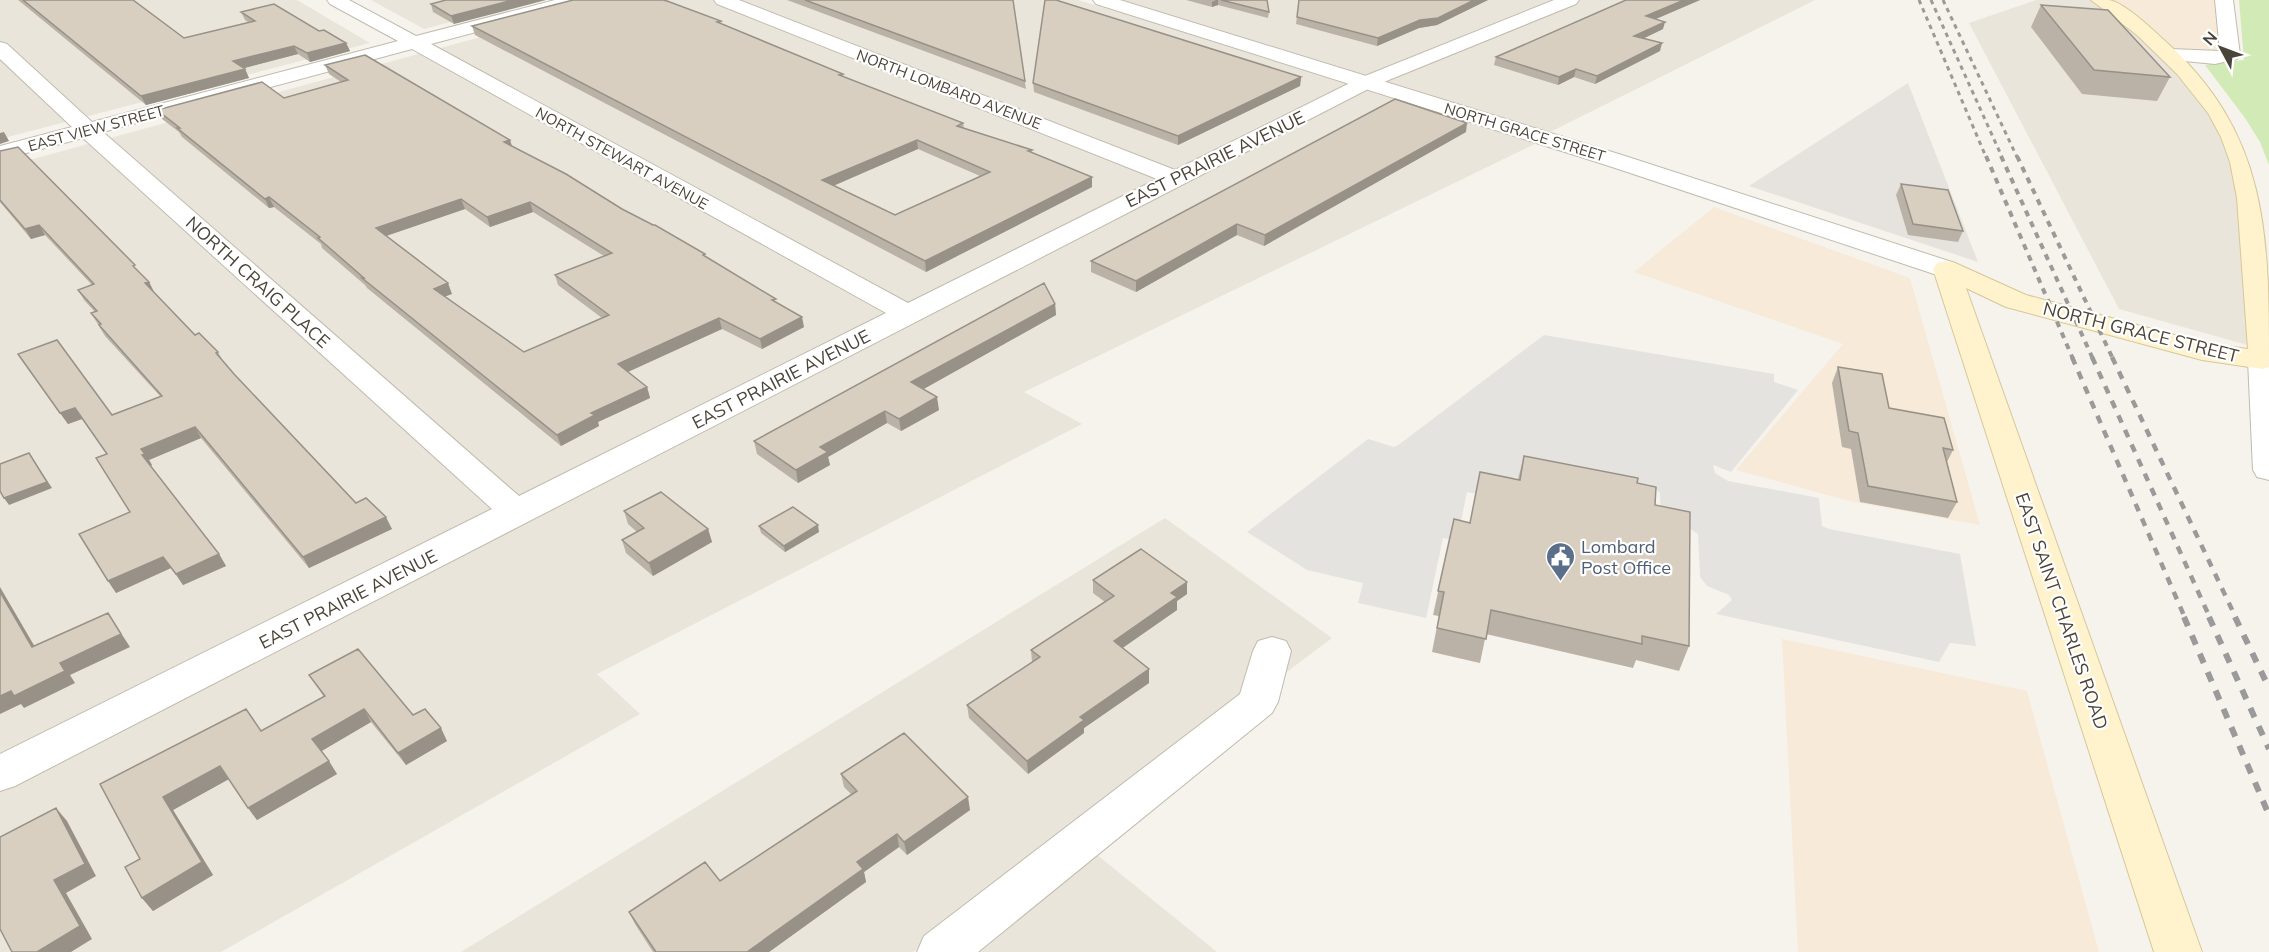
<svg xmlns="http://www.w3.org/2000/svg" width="2269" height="952" viewBox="0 0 2269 952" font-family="Mulish,sans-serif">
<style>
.residential{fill:#eae5da}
.commercial{fill:#f7ead8}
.industrial{fill:#e6e2dd}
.green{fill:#d2eab5}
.parking{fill:#e5e3e0}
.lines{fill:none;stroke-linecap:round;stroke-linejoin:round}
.minor-casing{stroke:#c2bbae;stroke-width:2}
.tertiary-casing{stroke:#c2bbae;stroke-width:2}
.secondary-casing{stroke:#d6c79b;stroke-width:2}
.minor{fill:#fff;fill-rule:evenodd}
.tertiary{fill:#fff;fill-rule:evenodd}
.secondary{fill:#fff3cd;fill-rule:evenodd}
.rail-far3{stroke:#9a9a9a;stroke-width:3;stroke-dasharray:4.5 4.5;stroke-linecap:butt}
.rail-far2{stroke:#9a9a9a;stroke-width:4;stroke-dasharray:6 6;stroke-linecap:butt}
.rail-far1{stroke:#9a9a9a;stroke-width:4.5;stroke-dasharray:8 8;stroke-linecap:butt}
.rail{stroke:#9a9a9a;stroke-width:6;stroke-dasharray:10 10;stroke-linecap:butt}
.wall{fill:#bab2a6;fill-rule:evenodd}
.shaded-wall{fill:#979187}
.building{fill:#d8cfc1;stroke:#979187;stroke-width:1.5;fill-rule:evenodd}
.labels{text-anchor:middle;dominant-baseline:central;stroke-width:4.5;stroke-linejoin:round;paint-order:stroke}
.far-street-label{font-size:15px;fill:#4b4439;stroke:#fff}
.street-label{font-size:18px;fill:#4b4439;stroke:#fff}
.service-label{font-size:18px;fill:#4e5e75;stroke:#fff;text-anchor:start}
</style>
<rect width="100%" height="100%" fill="#f6f3ec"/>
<path class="residential" d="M0,0h297l73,43 -370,96z
M371,0h163l-110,29z
M616,0h462l465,140 -519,252 58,32 -485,250 43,40 -419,238h-221v-784z
M1118,0h697l-267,133z
M2036,0h57l70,55 52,65 20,44 16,182 -132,-37 -150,-286z
M1165,518l167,120 -419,314h-452z
M1096,854l121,98h-248z"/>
<path class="commercial" d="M2107,0h114l3,52 -50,1z
M1714,207l196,71 70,247 -131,-24 -113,-31 107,-126 -209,-72z
M1782,639l245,52 72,261h-301z"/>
<path class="industrial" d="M1908,83l70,179 -229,-76z"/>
<path class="green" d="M2239,0h30v165l-9,-23 -15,-24 -40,-53 39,-5z"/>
<path class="parking" d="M1544,335l230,39v8l24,8 -67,82 -18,-7 2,8 13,8 91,17 3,28 7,3 131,25 16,92 -26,-3 -11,19 -223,-48 16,-14 -3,-5 -22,-9 -7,-9 -2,-43 -6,-4 -31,-7 -1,-30 -9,-8 -28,-5v18l-109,-21 -3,23 -44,-8 -10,48 -14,-2 -17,80 -68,-15 5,-20 -56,-13 -60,-38 121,-93 26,8 7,-4z"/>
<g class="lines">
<defs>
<path id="minor" d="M327,0h22l67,36 139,-36h29l-3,4 -150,40 477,259 249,-124 -440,-175 -3,-4h25l436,170 185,-92 194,-78h25l-3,4 -202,82 -1359,700 -15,5v-37l492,-245 -409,-371 -83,22v-14l72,-19 -72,-68v-17l7,2 85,78 306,-81 -68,-37zM412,49l474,264 -367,183 -416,-364z
M2215,0h18l7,55 -3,4 -22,5 -51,-5 -3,-4 3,-4 7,-2 49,2z
M2263,351l6,2v127l-12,-3 -4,-7 -5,-110 5,-6z
M1272,637l14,4 5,10 -13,51 -6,11 -294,239h-61l7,-16 316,-242 13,-43 5,-10z"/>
<path id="tertiary" d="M1093,0h27l502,155 333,108 4,6 -4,6 -9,2 -9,-2 -331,-110 -510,-161z"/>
<path id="secondary" d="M2091,0c6,0 13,0 18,0 15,2 44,30 55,40 105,94 105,194 105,327l-6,2 -61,-9 -196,-53 -40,-19 236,664h-48l-221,-683 4,-6 9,-2 9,2 71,32 178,48 44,6 -11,-151 -7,-36 -9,-25 -13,-24 -31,-39 -40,-39z"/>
</defs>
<use href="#minor" class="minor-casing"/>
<use href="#tertiary" class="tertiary-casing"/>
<use href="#secondary" class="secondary-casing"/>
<use href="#minor" class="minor"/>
<use href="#tertiary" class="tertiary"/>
<use href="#secondary" class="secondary"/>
<path class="rail-far3" d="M1919,0l67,157
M1931,0l71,157
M1943,0l74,157"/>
<path class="rail-far2" d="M1986,156l87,203
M2001,156l92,203
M2017,156l96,203"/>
<path class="rail-far1" d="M2072,357l113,261
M2092,357l118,261
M2112,357l124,261"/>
<path class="rail" d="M2184,617l85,198
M2209,617l60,132
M2235,617l34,71"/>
</g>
<path class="wall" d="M18,0h115l51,38 64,-16 -3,-2 -4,-8 78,19 27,12 4,8 -40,11 -12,-8 -55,14 2,1 4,9 -103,27z
M446,0l8,24 -21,-12 -2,-8z
M787,0h226l13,89z
M1186,0h81l2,12 -1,6 -50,-13 -6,2z
M1299,0h189l-51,25 -18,3 -42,18 -81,-22z
M1626,0h74l-44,19 7,10 -19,9 16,13 -65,33 -21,-7 -16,8 -64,-20 2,-8z
M2041,5l129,72 -13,24 -75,-7 -51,-67z
M721,21v3l122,50v2l120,47 1,5 68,22v3l60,24v10l-166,85 -451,-237 -3,-9zM918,149l62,27 -85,39 -62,-30z
M1212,50l89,27 -1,9 -122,59 -144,-53 -1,-9z
M325,65l187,81 194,111 71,46 27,24 -42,22 -40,-20 -94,43 19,15 3,11 -52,24 1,4 -38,20 -194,-158 -2,-3 -43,-37 -1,-4 -47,-37 -5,1 -87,-71 -3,-5 -17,-13 -5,-9 127,-12 57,-16 -12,-8zM465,209l25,18 43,-15 71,44 -49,19 3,10 44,33 -78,34 -79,-56 7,-2 -66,-58z
M1466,132l-202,114 -27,-11 -101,57 -45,-20v-11z
M0,151l138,121 11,10 5,10v1l41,42 23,17 5,9 11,13 122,129 36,26 -83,39 -108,-130 -52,22 3,5 -1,1 68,88 7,12 -43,19 -12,-17 -55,25 14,-81 -23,-58 -25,-35 -14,5 -50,-70 94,61 48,-19 -55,-60 -14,-23 4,-1 -11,-12 -6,-10 14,-5 -47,-50 -14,4 -31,-37z
M1901,184l62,47 -5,11 -50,-7 -12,-40z
M1055,304l1,11 -133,74 16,21 -38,21 -14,-8 -59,34 2,8 -32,18 -41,-29 -3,-13z
M1838,367l51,41 64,42 -6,12 10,40 -9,16 -88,-16 -9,-53 -9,-2 -10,-64z
M1524,456l113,27 18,22 34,141 -10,25 -43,-11 -3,8 -147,-34 -6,29 -48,-11 7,-36 -6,-1 21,-96 15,4 49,-44z
M624,511l84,18 4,13 -59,34 -27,-23 -4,-13 15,-8 -9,-8z
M759,526l60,6 -34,20 -24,-19z
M1093,580l94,2v12l-10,7v9l-55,38 27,21v14l-65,45v5l-56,41 -59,-56 -2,-13 65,-43 -1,-12 74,-48 -12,-9z
M309,675l104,40 34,26 -41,24 -35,-43 -50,29 16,23 -80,46 -28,-41 -56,31 40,65 -60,36 -11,-13 -2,-39 -40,-75 161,-53 63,-34z
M841,774l129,36 -63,45 -8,-8 -35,25 2,10 -97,70h-116l-18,-28 -6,-12 91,-31 131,-87 -7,-7z"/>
<path class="shaded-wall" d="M513,0h33l-92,24 -3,-8z
M1216,0h2v5l-6,2v-5z
M1474,0h14l-51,25 -18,3 -42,18 1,-8 42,-18z
M1684,0h16l-56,24 2,-8z
M1665,22l-2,7 -31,15 2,-8z
M346,43l4,8 -40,11 -3,-9z
M1662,43l-2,8 -65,33 2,-8z
M294,46l4,8 -61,16 -4,-9z
M245,69l4,9 -103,27 -5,-9z
M1576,69l-2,8 -16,8 1,-8z
M1301,77l-1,9 -122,59v-9z
M1467,123l-1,9 -202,114 1,-11z
M4,132l5,9 -9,3v-11z
M510,140l3,9 -9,-7z
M917,140l1,9 -94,41 -2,-10z
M1092,177v10l-166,85 -1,-11z
M269,197l5,10 -5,1 -4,-9z
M461,199l4,10 -85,29 -4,-10z
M530,202l3,10 -43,15 -3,-10z
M1237,224v11l-101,57v-11z
M39,225l6,10 -14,4 -6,-10z
M149,282l5,10 -3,2 -6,-11z
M448,283l4,11 -14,5 -4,-10z
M1055,304l1,11 -143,80 -2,-13z
M802,317l2,10 -42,22 -2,-10z
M719,318l3,11 -101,46 -3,-11z
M647,387l3,11 -52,24 1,4 -38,20 -4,-11 34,-22z
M937,397l2,13 -38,21 -2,-12z
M75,408l7,11 -14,5 -8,-11z
M885,411l2,12 -59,34 2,8 -32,18 -2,-13 24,-23z
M195,427l6,11 -52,22 3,5 -3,1 -7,-11 -1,-6z
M29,453l23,35 -43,17 -5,-7z
M386,517l6,12 -83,39 -6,-11z
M818,525l1,7 -34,20 -1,-6z
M708,529l4,13 -59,34 -4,-13z
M219,554l7,12 -43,19 -7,-11z
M163,557l8,11 -55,25 -8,-12z
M1187,582v12l-10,7v9l-63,44v-13l57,-48z
M0,587l42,72 -10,-12 -32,-55z
M108,613l22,34 -60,28 5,8 -51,25 -3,-4 -21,10v-18l60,-33z
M1149,669v14l-65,45v5l-56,41 -1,-13 53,-44z
M364,709l7,13 -51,30 -8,-13z
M441,728l6,13 -41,24 -8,-12z
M329,761l8,13 -80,46 -9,-12z
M220,766l9,13 -56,31 40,65 -60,36 -11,-13 21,-101z
M968,797l2,13 -63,45 -3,-13z
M56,808l11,13 29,55 -30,17 26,46 -21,13h-34l17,-72z
M897,834l2,13 -35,25 2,10 -97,70h-22l110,-90z"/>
<path class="building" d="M23,0h110l51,38 71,-17 -14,-9 33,-8 45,27 5,-1 22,13 -39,10 -13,-7 -61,15 12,8 -104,27z
M446,0h67l-62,16 -20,-12z
M573,0h90l4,1 54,20 -4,1 126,52 -4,1 124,48 -6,3 75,24 -4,1 64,26 -167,84 -453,-235zM917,140l73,32 -95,43 -73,-35z
M805,0h208l12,81 -79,-29z
M1045,0h11l245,77 -123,59 -145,-53z
M1221,0h46l2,12z
M1299,0h175l-36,18 -18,2 -42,18 -81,-21z
M1626,0h58l-38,16 19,6 -31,14 28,7 -65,33 -21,-7 -17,8 -63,-20z
M2041,5l67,5 62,67 -76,-7z
M365,55l145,85 -6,2 62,32 56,35 31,16h2l50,29 -2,1 73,44 -4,1 30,17 -42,22 -41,-21 -101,46 29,23 -56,26 4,2 -38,20 -195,-157h2l-46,-40 2,-1 -51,-40 -4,2 -88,-71h3l-23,-18 105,-28 22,16 64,-18 -23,-15zM461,199l26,18 43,-15 82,51 -57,22 54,40 -85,37 -90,-63 14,-6 -72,-55z
M1395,99l72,24 -202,112 -28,-11 -101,57 -45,-20z
M18,147l117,118 -2,1 16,16 -4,1 50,52 4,-2 19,19 -2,1 18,21 122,129 10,-5 20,19 -83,40 -108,-130 -54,22 4,5 -3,1 77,99 -43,20 -13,-17 -55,24 -29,-47 51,-22 -34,-54 11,-4 -32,-46 -15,5 -42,-59 39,-14 55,75 50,-19 -63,-71 2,-1 -10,-11 6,-2 -19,-21 16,-6 -55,-59 -14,4 -25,-29v-49z
M1901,184l47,6 15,41 -50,-7z
M1044,283l11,21 -144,78 26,15 -38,22 -14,-8 -65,36 8,5 -32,18 -42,-29z
M1838,367l44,7 7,34 55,10 9,32 -10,-2 14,54 -89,-16 -10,-53 -9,-2z
M29,453l18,29 -43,16 -4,-7v-27z
M1524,456l114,22 -1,5 19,4 -1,18 35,7 -1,134 -47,-10v8l-151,-34 -5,29 -49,-11 7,-36 -6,-1 16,-72 16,4 10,-51 40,8z
M661,492l47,37 -59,34 -27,-23 22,-12 -20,-17z
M793,507l25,18 -34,21 -25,-20z
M1141,549l46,33 -16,11 6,4 -63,44 35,28 -69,48 4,3 -57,41 -60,-56 73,-48 -9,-7 83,-54 -21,-16z
M0,592l32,55 76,-34 13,21 -61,29 5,8 -51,25 -3,-5 -11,5z
M358,649l55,66 12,-6 16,19 -43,25 -34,-44 -52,30 17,22 -81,47 -28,-42 -57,31 39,65 -60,36 -17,-31 15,-8 -40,-75 146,-75 15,22 64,-35 -16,-21z
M904,733l64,64 -64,45 -7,-8 -40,28 6,7 -116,83h-91l-27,-40 76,-50 15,19 137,-90 -16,-17z
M56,808l29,56 -31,16 26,46 -43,26h-25l-12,-23v-92z"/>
<defs>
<symbol id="civic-pin" viewBox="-11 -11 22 30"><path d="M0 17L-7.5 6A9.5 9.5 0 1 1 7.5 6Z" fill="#5c6f8a" stroke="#fff"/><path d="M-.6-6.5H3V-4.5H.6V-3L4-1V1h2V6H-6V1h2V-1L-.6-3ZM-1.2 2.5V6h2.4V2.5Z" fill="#fff"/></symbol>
</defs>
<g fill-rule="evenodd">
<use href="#civic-pin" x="1544" y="540" width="33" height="45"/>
</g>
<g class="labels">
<g class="far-street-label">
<text transform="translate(949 89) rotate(21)">NORTH LOMBARD AVENUE</text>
<text transform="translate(96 128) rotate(-15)">EAST VIEW STREET</text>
<text transform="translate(1525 132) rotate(17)">NORTH GRACE STREET</text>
<text transform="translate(622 158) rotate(29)">NORTH STEWART AVENUE</text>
</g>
<g class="street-label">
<text transform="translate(1215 159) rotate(-26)">EAST PRAIRIE AVENUE</text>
<text transform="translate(258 282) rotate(42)">NORTH CRAIG PLACE</text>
<text transform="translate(2141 332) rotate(14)">NORTH GRACE STREET</text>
<text transform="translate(781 379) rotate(-27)">EAST PRAIRIE AVENUE</text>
<text transform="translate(348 599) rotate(-27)">EAST PRAIRIE AVENUE</text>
<text transform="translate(2062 611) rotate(71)">EAST SAINT CHARLES ROAD</text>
</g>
<g class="service-label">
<text x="1581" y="546">Lombard<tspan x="1581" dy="21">Post Office</tspan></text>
</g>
</g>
<g transform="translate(2221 48) rotate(311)" stroke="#ffffff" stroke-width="4.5" paint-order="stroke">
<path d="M0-4.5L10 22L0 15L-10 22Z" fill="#4b4439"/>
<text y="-9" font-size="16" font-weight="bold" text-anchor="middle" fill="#4b4439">N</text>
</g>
</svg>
